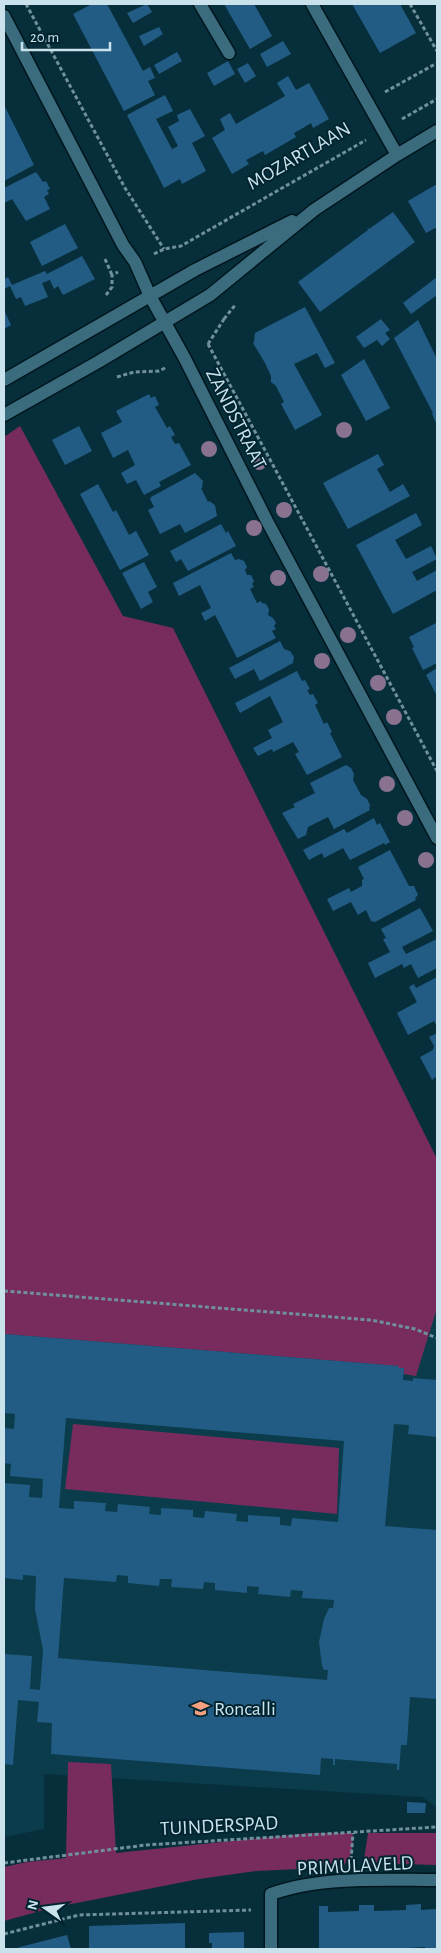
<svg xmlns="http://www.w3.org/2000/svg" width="441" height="1953" viewBox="0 0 441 1953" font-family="'Alegreya Sans',sans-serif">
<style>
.built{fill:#0b3c4b}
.green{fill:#782c5e}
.building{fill:#225c85;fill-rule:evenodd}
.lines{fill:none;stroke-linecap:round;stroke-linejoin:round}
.minor-casing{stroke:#00161e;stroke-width:15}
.path{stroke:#70909b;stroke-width:3;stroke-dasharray:4 2.5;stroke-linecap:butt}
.minor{stroke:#3b6c7d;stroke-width:12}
.tree{fill:#897190}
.labels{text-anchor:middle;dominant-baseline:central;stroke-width:4;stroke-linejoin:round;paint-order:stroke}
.street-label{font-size:20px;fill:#c9e2ec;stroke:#002531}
.poi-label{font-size:20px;fill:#c9e2ec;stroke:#002531;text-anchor:start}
</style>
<rect width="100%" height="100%" fill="#072f3b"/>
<path class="built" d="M437,1210v597l-15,-10 -378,-23v55l-40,8v-557z"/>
<path class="green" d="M20,426l103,190 50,12 264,531v149l-21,68 -13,-2 1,-6h-6v-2l-394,-32v-897z
M73,1424l266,24 -2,66 -272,-25z
M68,1762l43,2 5,89 194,-20h43l-1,19 -9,15 -87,4 -57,8 -148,29 -47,13v-54l23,-5 39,-4z
M368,1833h69v32l-36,-1 -38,2z"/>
<path class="building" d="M92,4h15l36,67 7,-4 5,11 -7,3 7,14 -31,16 -51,-97z
M147,4l5,8 -19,11 -6,-10z
M224,4h30l18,32 -22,13z
M352,4h48l16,29 -36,20z
M159,27l4,7 -19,12 -5,-10z
M283,41l8,13 -24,13 -7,-13z
M177,52l5,9 -23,13 -5,-9z
M228,61l7,13 -21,12 -7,-13z
M248,63l8,13 -11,7 -8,-14z
M288,76l8,14 13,-7 20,36 -16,9 -2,-5 -8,5 -9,5 2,4 -31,18 -2,-4 -17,9 3,4 -17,10 -20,-36 13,-8 -5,-11 10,-6 6,11 49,-28 -8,-13z
M165,95l8,16 -17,8 16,30 6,-3 -10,-19 11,-6 -2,-6 13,-6 15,27 -13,7 14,28 -24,13 -2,-5 -16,9 -37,-73z
M4,105l30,60 -30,16z
M36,172l7,10 3,-1 4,8 -3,1 2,4 -5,3 6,12 -24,12 -14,-22 -8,4v-15z
M437,184v43l-11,6 -18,-32z
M393,212l22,30 -95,70 -22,-30 70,-52 -1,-2 2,1z
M65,224l13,24 -36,18 -12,-24z
M82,256l13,23 -32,16 -5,-9 -4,3 -4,-9 -8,3 6,14 -23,9 -4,-9 -5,2 -6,-13 -6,3v-10l4,-2 4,8 33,-14 2,3z
M437,277v18l-26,19 -8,-11z
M305,307l30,56 -10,5 -8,-15 -23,11 28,51 -27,15 -14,-26 3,-2 -8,-16 -5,-4v-6l-6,-13 -12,-20 1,-1 1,-9z
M4,310l7,15 -7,4z
M381,319l9,11 -5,3 5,6 -8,7 -5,-6 -13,8 -8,-11z
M418,320l19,39v66l-5,-11 1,-1 -39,-75z
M364,359l26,49 -24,13 -25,-46z
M149,394l2,4 4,-2 4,9 -4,2 12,21 3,-2 5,9 -4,2 4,7 4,-1 12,22 -32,17 2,4 -17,9 -8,-15 -9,4 -6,-11 14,-8 -7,-15 -15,8 -12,-25 21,-11 -6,-11z
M79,426l13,25 -27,14 -13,-25z
M378,454l6,11 -7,4 13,23 13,-8 7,12 -62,33 -25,-46z
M195,473l8,8 -1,7h-1l7,14 1,-1 6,4 2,11 -32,17 -5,-9 -20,10 -12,-24 6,-3 -4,-8 1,-2z
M98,484l15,28 3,-2 13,25 7,-4 13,24 -29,15 -40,-76z
M416,513l6,12 -27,15 11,19 25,-13 6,13 -25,13 5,9 20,-11v20l-44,24 -37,-69z
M221,524l5,9 2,-2 8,15 -48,25 -7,-12 -5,3 -6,-11z
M231,553l4,7 4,-1 5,2 3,6 -2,3 2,5h4l3,6 -2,3 2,3 -4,2 7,14 4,-2 1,2 4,1 3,5 -1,6 5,3 3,5 -2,3 2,3 -4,2 4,7 -39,20 -22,-43 -10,6 -4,-8 10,-5 -11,-23 -21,11 -6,-13z
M144,562l13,25 -9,5 5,10 -12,7 -19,-36z
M436,623l1,40 -14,7 -11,-22 2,-1 -5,-10z
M280,641l4,8 6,2 4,6 -1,6 -33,18 -6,-12 -19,10 -6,-11z
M437,668v28l-11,-21z
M297,671l5,10 3,-1 5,9 -3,1 3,5 3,-1 5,9 -3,2 9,19 3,-2 5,10 -2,1 12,24 -35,18 -12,-21 4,-2 -6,-10 -20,10 -1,-3 -14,7 -5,-8 19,-10 -4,-8 15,-8 -13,-26 -30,17 -5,-10z
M346,765l5,3 3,6 -1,6 8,15 6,4 3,6 -1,3 1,2 -36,19 -6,-12 -20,10 -2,8 -8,4 -16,-26 13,-6 -2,-3 22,-11 -5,-10z
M374,818l3,7 3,-2 10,19 -5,3 -1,-2 -34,17 -7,-12 -19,10 -2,-5 -13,7 -6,-10 41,-21 3,4z
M390,850l19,36h5l4,9 -3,3 1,2 -41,22 -4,-1 -5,-11 -8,5 -7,-13 -18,9 -6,-12 22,-11 2,4 11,-6v-6l2,-1 -6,-12z
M420,908l13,23 -31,16 4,7 31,-15v29l-19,10 -7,-14 -7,4 -2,-4 -27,14 -7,-15 22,-11 -7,-13 3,-1 -5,-9z
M437,977v50l-3,-6 -26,14 -11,-22 20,-11 -8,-15 5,-3 2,4z
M437,1033v43l-5,4 -12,-23 13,-7 1,-4 -5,-9z
M4,1334l395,32 -1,2h6l-1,12 10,1v-3l24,2v57l-29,-3 1,-9 -15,-1 -9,102 52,4v169l-27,-2 -3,48h-6l-2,25h-2v-6l-62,-5v6h-2v-6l-12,-1 -1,17 -269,-21 1,-31 -15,-1 2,-20 -21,-2 -5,65 -9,-1v-110l28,2 -2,33 10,1 3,-40 -8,-41 1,-33 -13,-1v5l-19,-2v-95l26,2 -1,12 13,1 1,-19 -33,-3 1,-12 -7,-1v-35l10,1 1,-15 -11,-1zM66,1418l278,23 -6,81 -46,-4 -1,8 -11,-1v-8l-32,-2v7l-12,-1 1,-7 -32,-3 -1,7 -11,-1v-7l-32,-2v7l-12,-1 1,-7 -32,-3 -1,8 -12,-1 1,-8 -32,-2v8l-15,-1zM117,1575l11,1v7l31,3 1,-7h12l-1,8 32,2 1,-7 11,1v7l32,3v-7l12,1 -1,7 32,3 1,-7 12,1 -1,7 32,2 -1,8h-4l-5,11 -5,23 3,24 2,4h4l-1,10 -269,-22 6,-80 52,4z
M407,1802l19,1 -1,10h-18z
M421,1904v6l16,-1v40h-11l-1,-2 -35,2h-71v-43h9v6l31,-1v-6h15v6l32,-1v-5z
M185,1923v26h-96v-23z
M244,1932v17h-32v-6h-3v-10z
M67,1935l4,14h-55l4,-2z"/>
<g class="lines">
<defs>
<path id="minor" d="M200,4l29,49
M312,4l85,151
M4,16l119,229 12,17 15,34 34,61 83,164 170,317
M4,380l191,-110 97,-49
M4,415l94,-53 112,-67 104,-85 83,-55 40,-24
M271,1949v-55c50,-18 113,-14 166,-14"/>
</defs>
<use href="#minor" class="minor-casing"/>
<path class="path" d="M26,4l99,184 39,61
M410,4l27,47
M385,92l52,-29
M402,119l35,-20
M154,254l10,-5 17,-3 185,-106
M105,259l7,16
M106,295l6,-8v-12l6,-3
M224,319l12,-15
M208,344l229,427
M208,344l16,-25 -1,-2
M117,377l17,-5 25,-1 8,-4
M4,1291l367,29 44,9 22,9
M351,1860l2,-27
M4,1863l142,-18 291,-18
M4,1934l75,-19 172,-5"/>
<use href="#minor" class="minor"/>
</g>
<g class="tree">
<circle cx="344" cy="430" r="8"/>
<circle cx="209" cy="449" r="8"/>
<circle cx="259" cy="462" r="8"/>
<circle cx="284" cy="510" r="8"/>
<circle cx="254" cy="528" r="8"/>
<circle cx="321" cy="574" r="8"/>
<circle cx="278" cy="578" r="8"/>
<circle cx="348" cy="635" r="8"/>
<circle cx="322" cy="661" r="8"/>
<circle cx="378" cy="683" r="8"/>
<circle cx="394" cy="717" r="8"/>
<circle cx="387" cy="784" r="8"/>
<circle cx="405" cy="818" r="8"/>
<circle cx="426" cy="860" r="8"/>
</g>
<defs>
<symbol id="school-bare" viewBox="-9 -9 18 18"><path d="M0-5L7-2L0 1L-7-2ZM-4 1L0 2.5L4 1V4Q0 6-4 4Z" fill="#f2a07f" stroke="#002531" stroke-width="2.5" paint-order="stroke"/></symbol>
</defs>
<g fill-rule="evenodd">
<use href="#school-bare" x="188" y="1696" width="25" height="25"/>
</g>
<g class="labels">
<g class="street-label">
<text transform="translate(299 156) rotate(-30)">MOZARTLAAN</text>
<text transform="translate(236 419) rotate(63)">ZANDSTRAAT</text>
<text transform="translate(219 1826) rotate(-3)">TUINDERSPAD</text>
<text transform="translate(355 1866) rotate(-3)">PRIMULAVELD</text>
</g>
<g class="poi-label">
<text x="214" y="1709">Roncalli</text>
</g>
</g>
<rect width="441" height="1953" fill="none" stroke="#c9e2ec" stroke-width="10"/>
<g transform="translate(45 1908) rotate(284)" stroke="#002531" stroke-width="4" paint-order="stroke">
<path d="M0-4L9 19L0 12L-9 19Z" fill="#c9e2ec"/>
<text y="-8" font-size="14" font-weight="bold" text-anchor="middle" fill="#c9e2ec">N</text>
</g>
<path d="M22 42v8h88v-8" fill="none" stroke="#c9e2ec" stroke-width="2.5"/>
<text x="30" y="42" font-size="15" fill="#c9e2ec" stroke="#002531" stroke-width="4" paint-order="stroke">20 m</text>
</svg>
